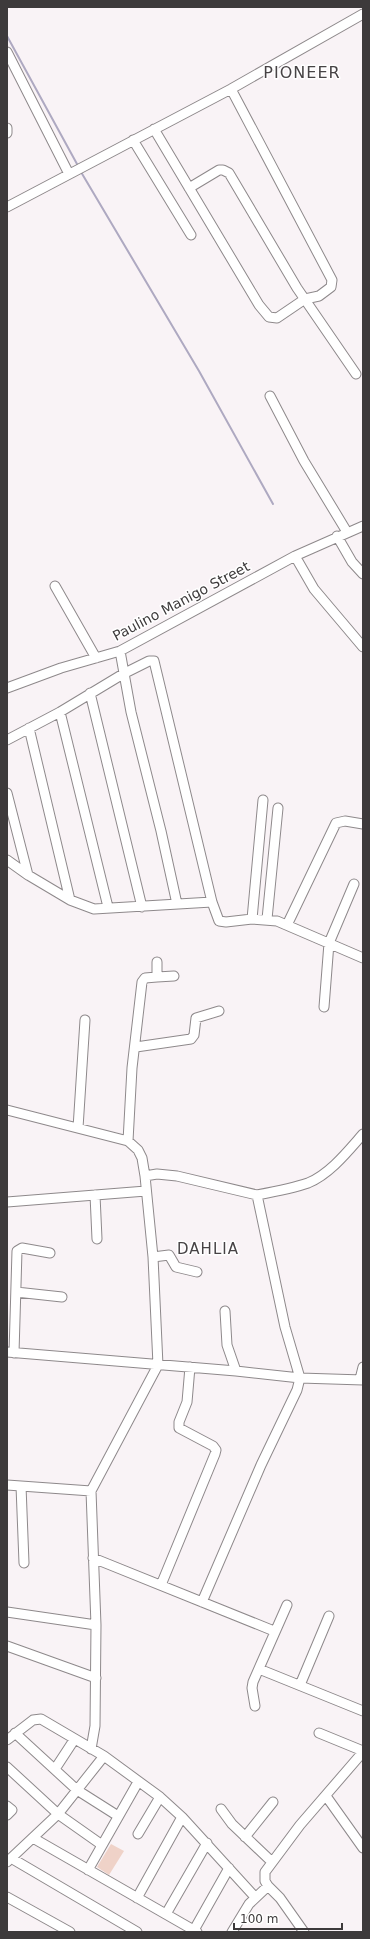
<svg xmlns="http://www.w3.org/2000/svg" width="370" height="1939" viewBox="0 0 370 1939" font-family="'DejaVu Sans',sans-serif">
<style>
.green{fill:#efd2c8}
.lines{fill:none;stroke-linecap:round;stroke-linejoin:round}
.stream{stroke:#aea9c1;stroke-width:2}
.minor-casing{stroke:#8e898b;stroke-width:11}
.minor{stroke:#fff;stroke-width:9}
.labels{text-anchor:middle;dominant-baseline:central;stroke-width:3;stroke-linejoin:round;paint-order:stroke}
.street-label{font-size:14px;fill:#3d3a3b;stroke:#fff}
.neighbourhood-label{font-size:15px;letter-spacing:1px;fill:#474345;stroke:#fff}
.quarter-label{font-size:16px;letter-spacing:1px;fill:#474345;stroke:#fff}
</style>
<rect width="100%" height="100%" fill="#f9f3f6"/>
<path class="green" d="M111,1844l13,7 -15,24 -12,-8z"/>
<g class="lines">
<path class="stream" d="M7,36l70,128
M81,172l118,199 74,133"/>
<defs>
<path id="minor" d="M7,52l62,122
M7,128v5
M154,129l105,176 10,12 8,1 28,-19 14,-3 12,-9 1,-7 -101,-191
M133,140l58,95
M189,188l30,-18h4l6,3 68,115 59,86
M7,207l224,-118 132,-75
M270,396l34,65 43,71
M337,536l15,26 11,12
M295,556l19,33 49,58
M55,586l41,72
M120,651l11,61 30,119 16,73
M7,688l54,-20 59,-17 175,-95 68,-30
M90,693l52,214
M60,712l48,195
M29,728l41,172
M7,740l53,-28 63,-38 26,-13h5l58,241 7,19 7,1 26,-3 25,2 86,37
M7,793l21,82 42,25 24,9 118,-7
M7,860l21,15
M252,919l11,-119
M267,919l11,-111
M287,925l49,-102 9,-2 18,3
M157,977l17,-1
M324,1007l5,-64 25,-59
M136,1047l55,-8 3,-4 2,-17 23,-7
M7,1110l121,31 10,9 4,8 3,18 8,81 5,108 -67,126 -84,-6
M78,1128l7,-108
M128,1141l4,-73 10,-86 3,-4 12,-1v-15
M145,1176l12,-2 20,2 80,19
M95,1195l2,44
M7,1202l139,-11
M153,1257l16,-2 7,12 21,5
M16,1292l46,5
M225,1311l2,34 9,26
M7,1352l229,19 64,7 63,2
M14,1353l3,-102 5,-3 28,5
M360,1379l3,-12
M21,1486l3,77
M91,1491l5,134 -1,101 -4,23
M93,1558l181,73
M161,1585l54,-131 1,-4 -3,-4 -34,-18v-6l8,-20 3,-35
M202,1602l59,-137 36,-75 3,-12 -15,-51 -28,-132c16,-3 37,-7 51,-12 22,-9 40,-32 55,-49
M7,1612l89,13
M7,1646l89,32
M259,1669l104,42
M300,1685l29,-69
M255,1706l-3,-18 1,-6 34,-77
M15,1733l62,57 41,26
M319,1733l44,18
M7,1740l26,-20 8,-1 63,37 56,41 22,20 73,80
M7,1767l51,47 44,31
M55,1769l19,-29
M326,1796l37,52
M7,1806l5,4 -5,5
M221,1809l11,15 40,38
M138,1834l22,-37
M245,1837l28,-35
M33,1838l164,94
M11,1858l126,74
M7,1862l51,-48 46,-58
M88,1870l50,-88
M7,1897l63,35
M137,1898l45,-81
M166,1914l41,-71
M194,1930l35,-62
M232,1932l17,-28 19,-18
M304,1932l-24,-34 -12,-12 -3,-5v-9l35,-47 63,-73"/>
</defs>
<use href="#minor" class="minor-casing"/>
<use href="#minor" class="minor"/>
</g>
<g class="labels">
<g class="street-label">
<text transform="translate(181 601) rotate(-28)">Paulino Manigo Street</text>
</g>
<g class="neighbourhood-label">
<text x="208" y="1249">DAHLIA</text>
</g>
<g class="quarter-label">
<text x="302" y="72">PIONEER</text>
</g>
</g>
<rect width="370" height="1939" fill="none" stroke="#3d3a3b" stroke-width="16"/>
<path d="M234 1923v6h108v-6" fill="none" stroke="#3d3a3b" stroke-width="2"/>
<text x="240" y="1923" font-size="12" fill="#3d3a3b" stroke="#ffffff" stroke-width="3" paint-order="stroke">100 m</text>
</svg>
